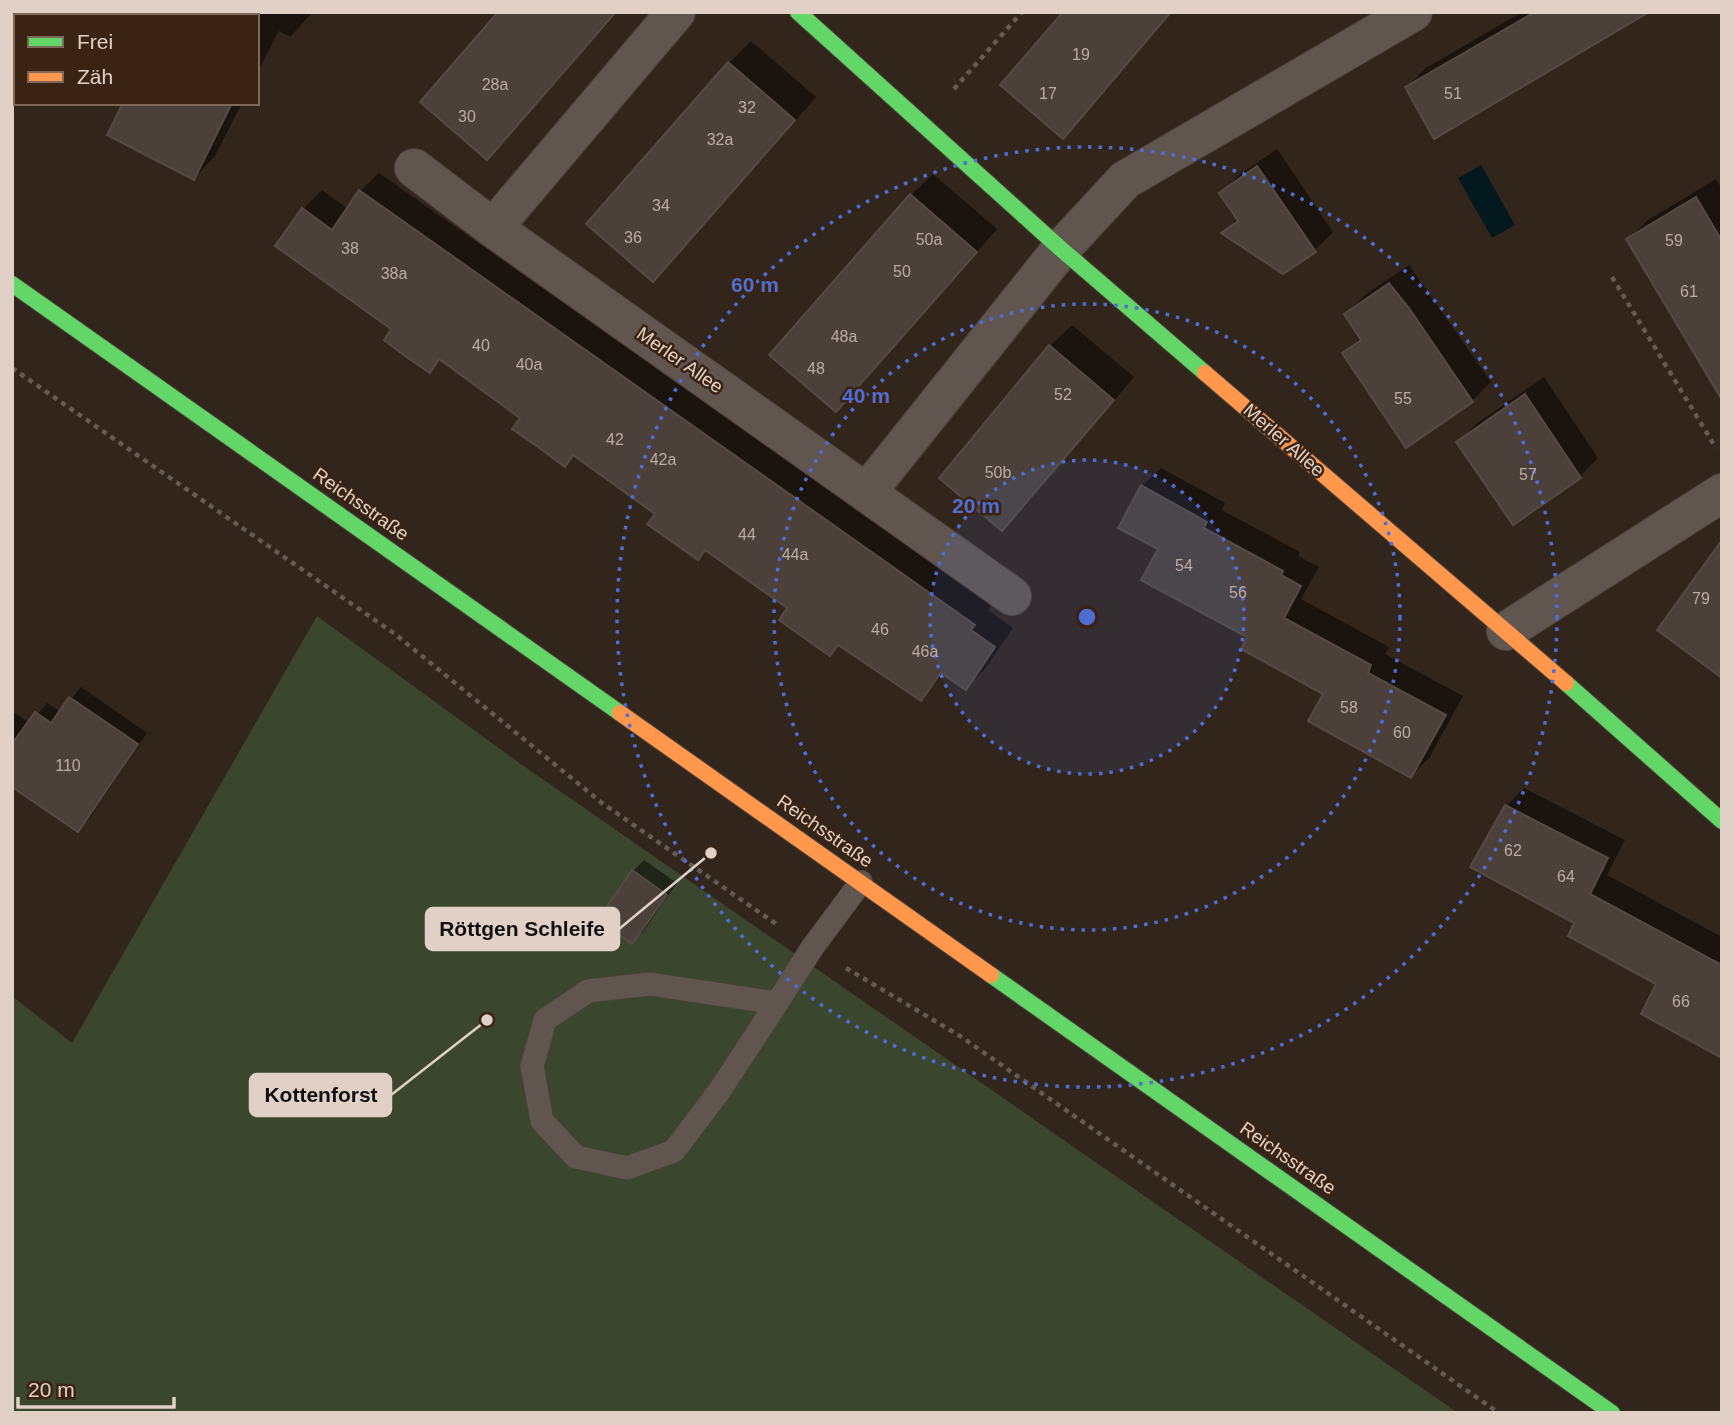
<svg xmlns="http://www.w3.org/2000/svg" width="1734" height="1425" viewBox="0 0 1734 1425" font-family="Arial,sans-serif">
<style>
.green{fill:#3b462f}
.water{fill:#04191e}
.shadow{fill:#0007}
.building{fill:#4c413a;stroke:#564a44;stroke-width:2}
.lines{fill:none;stroke-linecap:round;stroke-linejoin:round}
.lane-casing{stroke:#4d413a;stroke-width:24}
.street-casing{stroke:#4d413a;stroke-width:40}
.fast-casing{stroke:#4d413a;stroke-width:18}
.slow-casing{stroke:#4d413a;stroke-width:18}
.path{stroke:#635b54;stroke-width:4.5;stroke-dasharray:5 5;stroke-linecap:butt}
.lane{stroke:#61564f;stroke-width:23}
.street{stroke:#61564f;stroke-width:38}
.fast{stroke:#63d668;stroke-width:16}
.slow{stroke:#ff974d;stroke-width:16}
.ring{fill:none;stroke:#4e6ed4;stroke-width:3.5;stroke-dasharray:3.5 7}
.labels{text-anchor:middle;dominant-baseline:central;stroke-width:5;stroke-linejoin:round;paint-order:stroke}
.number-label{font-size:16px;fill:#bbaca3}
.street-label{font-size:19px;fill:#e0d0c6;stroke:#3b2313}
.centre{fill:#4e6ed4;stroke:#3b2313;stroke-width:3.5}
.ring-label{font-size:21px;text-anchor:middle;font-weight:bold;fill:#4e6ed4;stroke:#3b2313;stroke-width:5;stroke-linejoin:round;paint-order:stroke}
.leader{fill:none;stroke:#e0d0c6;stroke-width:2.5}
.callout-dot{fill:#e0d0c6;stroke:#3b2313;stroke-width:2.5}
.callout{fill:#e0d0c6;stroke:#e0d0c6;stroke-width:2.5}
.callout-label{font-size:21px;text-anchor:middle;font-weight:bold;fill:#111}
</style>
<rect width="100%" height="100%" fill="#32251c"/>
<path class="green" d="M317,616l198,144 943,653h-1446v-417l60,47z"/>
<path class="water" d="M1481,165l34,60 -23,13 -34,-60z"/>
<path class="shadow" d="M172,12h141l-23,25 -11,-6 -22,42v-57h-87z
M504,12h114l-131,146z
M1065,12h107l-88,103 -21,21z
M1522,12h126l-241,75 19,-19z
M751,41l65,56 -55,63 -18,18 -155,46 141,-161z
M125,103h117l-27,53 -21,22z
M1277,149l56,83 -18,18 -91,-18 14,-14 -17,-25 19,-19z
M379,173l613,432 -4,5 25,18 -28,41 -19,19 -21,-15 -24,26 -81,-55 -10,10 -40,-46 -84,-59 -8,9 -41,-45 -82,-59 -10,10 -43,-46 -81,-59 -12,12 -35,-42 -91,-120 19,-19 26,19 12,-18z
M933,174l64,55 -139,160 -22,21 75,-215z
M1716,179l6,10v209l-94,-159 20,-19z
M1409,265l82,117 -19,19 -128,-47 17,-17 -15,-23 19,-19z
M1072,325l62,52 -110,130 -22,22 48,-183z
M1544,377l54,81 -18,18 -122,-34 18,-18z
M1161,468l64,35 -3,7 78,42 -2,4 21,11 -18,32 88,48 -4,7 78,42 -34,62 -18,18 -86,-83 -75,-56 -90,-89 -18,-62z
M81,687l66,46 -58,86 -11,11 -66,-45v-74l18,12 17,-20 14,9z
M1524,788l101,52 -18,35 115,62v120l-63,-74 -82,-61 -71,-116z
M644,860l33,23 -34,49 -11,10 1,-71z"/>
<path class="building" d="M498,12h118l-129,148 -67,-58z
M1063,12h108l-108,127 -63,-54z
M1535,12h114l-215,127 -29,-52z
M728,62l67,58 -142,162 -67,-58z
M123,103h109l-38,77 -87,-45z
M1257,166l59,86 -33,22 -62,-41 17,-12 -19,-28z
M359,190l616,435 -4,5 24,17 -29,43 -25,-17 -20,28 -83,-56 -8,11 -51,-36 8,-12 -82,-58 -7,10 -51,-36 8,-10 -82,-59 -8,12 -27,-20 -26,-18 8,-11 -81,-59 -9,14 -25,-17 -21,-16 7,-11 -116,-83 27,-38 30,22z
M910,194l67,58 -141,160 -67,-57z
M1696,197l26,44v159l-96,-161z
M1389,283l20,25 64,94 -67,46 -64,-95 19,-13 -17,-26z
M1049,345l65,55 -112,131 -63,-53z
M1525,394l56,84 -68,47 -57,-83z
M1141,485l66,37 -3,6 79,43 -2,4 20,11 -17,32 87,47 -3,8 78,42 -35,63 -103,-57 15,-27 -82,-45 6,-12 -106,-57 17,-31 -40,-21z
M1722,540v138l-65,-48z
M69,697l69,47 -60,88 -66,-45v-43l23,-32 16,11z
M1505,805l103,53 -18,36 132,71v93l-81,-44 15,-30 -88,-48 6,-13 -104,-56z
M632,870l35,25 -35,49 -34,-24z"/>
<g class="lines">
<defs>
<path id="lane" d="M777,1003l-127,-19 -62,7 -43,29 -13,46 10,55 34,36 51,11 47,-17 46,-61 57,-87 35,-55 49,-66"/>
<path id="street" d="M414,168l79,60 519,368
M493,228l183,-216
M867,492l194,-243 64,-69 288,-168
M1506,631l216,-138"/>
<path id="fast" d="M798,12l263,237 144,124
M12,284l608,429
M1566,683l156,138
M991,975l621,438"/>
<path id="slow" d="M1205,373l361,310
M620,713l371,262"/>
</defs>
<use href="#lane" class="lane-casing"/>
<use href="#street" class="street-casing"/>
<use href="#fast" class="fast-casing"/>
<use href="#slow" class="slow-casing"/>
<path class="path" d="M135,16l2,-4
M954,89l68,-77
M1612,277l104,171
M12,368l383,266 207,169 177,123
M846,968l114,68 539,377"/>
<use href="#lane" class="lane"/>
<use href="#street" class="street"/>
<use href="#fast" class="fast"/>
<use href="#slow" class="slow"/>
</g>
<circle cx="1087" cy="617" r="157" fill="#4e6ed4" fill-opacity=".12"/>
<g class="ring">
<circle cx="1087" cy="617" r="157"/>
<circle cx="1087" cy="617" r="313"/>
<circle cx="1087" cy="617" r="470"/>
</g>
<g class="labels">
<g class="number-label">
<text x="1081" y="54">19</text>
<text x="495" y="84">28a</text>
<text x="1048" y="93">17</text>
<text x="1453" y="93">51</text>
<text x="747" y="107">32</text>
<text x="467" y="116">30</text>
<text x="720" y="139">32a</text>
<text x="661" y="205">34</text>
<text x="633" y="237">36</text>
<text x="929" y="239">50a</text>
<text x="1674" y="240">59</text>
<text x="350" y="248">38</text>
<text x="902" y="271">50</text>
<text x="394" y="273">38a</text>
<text x="1689" y="291">61</text>
<text x="844" y="336">48a</text>
<text x="481" y="345">40</text>
<text x="529" y="364">40a</text>
<text x="816" y="368">48</text>
<text x="1063" y="394">52</text>
<text x="1403" y="398">55</text>
<text x="615" y="439">42</text>
<text x="663" y="459">42a</text>
<text x="998" y="472">50b</text>
<text x="1528" y="474">57</text>
<text x="747" y="534">44</text>
<text x="795" y="554">44a</text>
<text x="1184" y="565">54</text>
<text x="1238" y="592">56</text>
<text x="1701" y="598">79</text>
<text x="880" y="629">46</text>
<text x="925" y="651">46a</text>
<text x="1349" y="707">58</text>
<text x="1402" y="732">60</text>
<text x="68" y="765">110</text>
<text x="1513" y="850">62</text>
<text x="1566" y="876">64</text>
<text x="1681" y="1001">66</text>
</g>
<g class="street-label">
<text transform="translate(680 360) rotate(35)">Merler Allee</text>
<text transform="translate(1284 440) rotate(41)">Merler Allee</text>
<text transform="translate(361 504) rotate(35)">Reichsstraße</text>
<text transform="translate(825 831) rotate(35)">Reichsstraße</text>
<text transform="translate(1288 1158) rotate(35)">Reichsstraße</text>
</g>
</g>
<circle cx="1087" cy="617" r="10" class="centre"/>
<g class="ring-label">
<text x="755" y="292">60 m</text>
<text x="866" y="403">40 m</text>
<text x="976" y="513">20 m</text>
</g>
<path class="leader" d="M711 853L619 929M487 1020L391 1095"/>
<g class="callout-dot">
<circle cx="711" cy="853" r="7"/>
<circle cx="487" cy="1020" r="7"/>
</g>
<g class="callout">
<rect x="426" y="908" width="193" height="42" rx="7"/>
<rect x="250" y="1074" width="141" height="42" rx="7"/>
</g>
<g class="callout-label">
<text x="522" y="936">Röttgen Schleife</text>
<text x="321" y="1102">Kottenforst</text>
</g>
<rect width="1734" height="1425" fill="none" stroke="#e0d0c6" stroke-width="28"/>
<rect x="14" y="14" width="245" height="91" fill="#3b2313" stroke="#7d685b" stroke-width="2"/>
<rect x="28" y="37" width="35" height="10" fill="#63d668" stroke="#7d685b" stroke-width="2"/>
<text x="77" y="49" font-size="21" fill="#e0d0c6">Frei</text>
<rect x="28" y="72" width="35" height="10" fill="#ff974d" stroke="#7d685b" stroke-width="2"/>
<text x="77" y="84" font-size="21" fill="#e0d0c6">Zäh</text>
<path d="M18 1397v10h156v-10" fill="none" stroke="#e0d0c6" stroke-width="3.5"/>
<text x="28" y="1397" font-size="21" fill="#e0d0c6" stroke="#3b2313" stroke-width="5" paint-order="stroke">20 m</text>
</svg>
